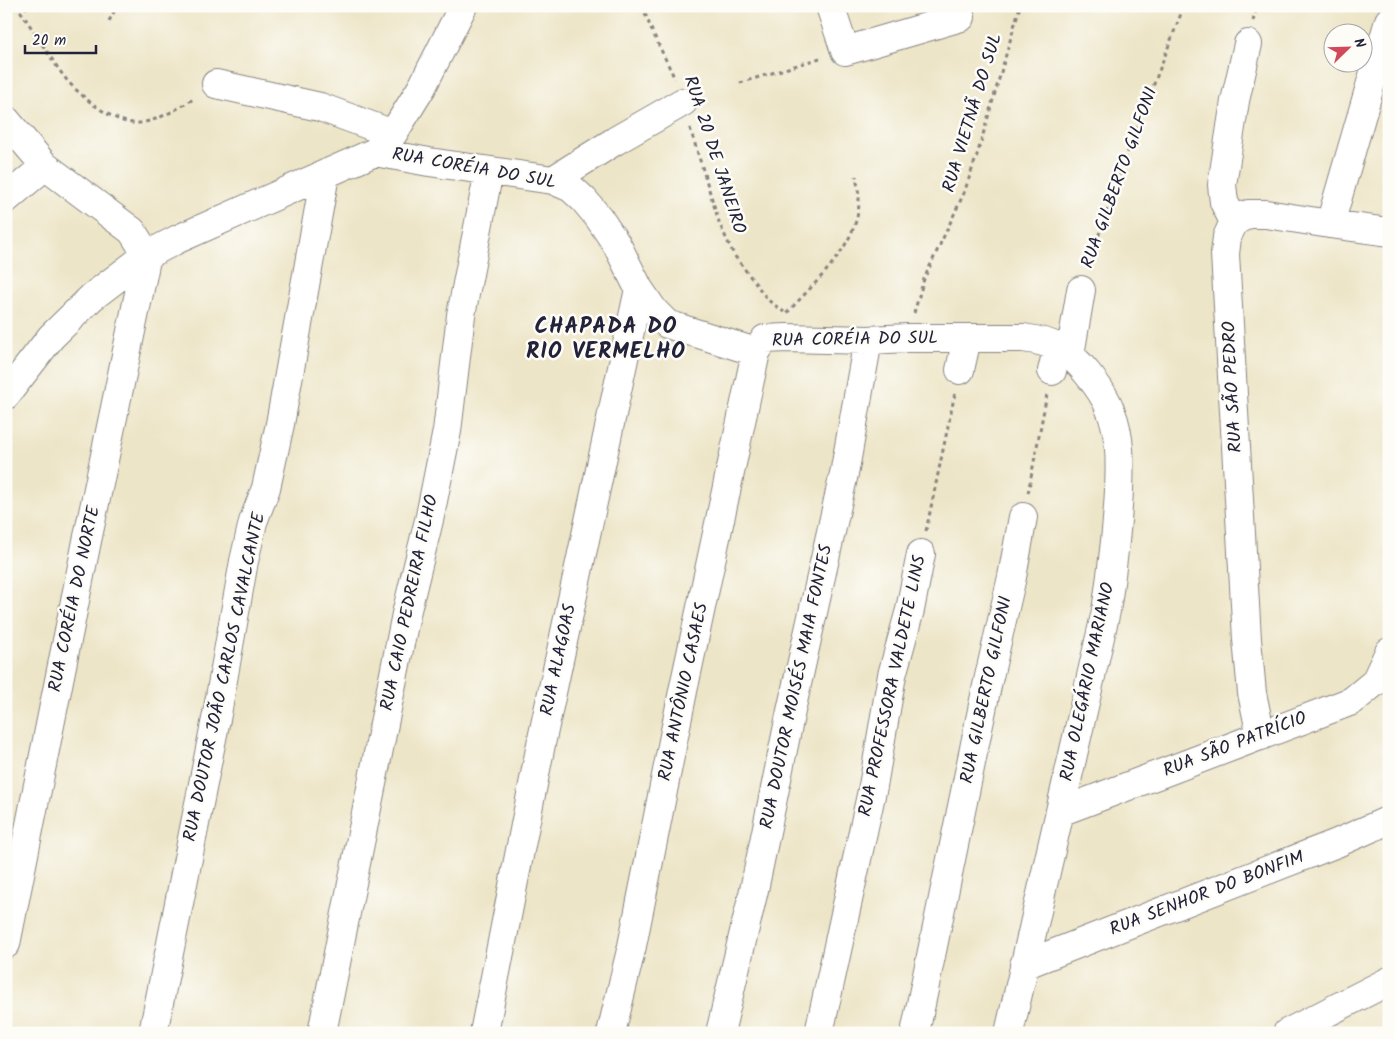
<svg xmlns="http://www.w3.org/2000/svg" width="1395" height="1039" viewBox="0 0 1395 1039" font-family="Kalam,sans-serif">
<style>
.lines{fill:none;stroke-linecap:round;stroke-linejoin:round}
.minor-casing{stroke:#888481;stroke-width:30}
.path{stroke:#888481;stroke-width:3;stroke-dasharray:4 4;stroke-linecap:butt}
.minor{stroke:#fff;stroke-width:28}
.labels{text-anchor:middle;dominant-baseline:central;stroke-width:5;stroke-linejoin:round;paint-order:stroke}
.street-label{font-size:18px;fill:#22223b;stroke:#fdfcf7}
.district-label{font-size:22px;font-weight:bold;letter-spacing:1px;fill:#22223b;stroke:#fdfcf7}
</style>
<rect width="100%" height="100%" fill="#fdfcf7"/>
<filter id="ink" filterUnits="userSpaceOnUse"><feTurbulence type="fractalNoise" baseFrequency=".02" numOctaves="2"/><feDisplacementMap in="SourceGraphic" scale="10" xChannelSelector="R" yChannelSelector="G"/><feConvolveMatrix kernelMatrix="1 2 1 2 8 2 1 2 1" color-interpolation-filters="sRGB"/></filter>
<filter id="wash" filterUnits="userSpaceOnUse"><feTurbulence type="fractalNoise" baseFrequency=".0096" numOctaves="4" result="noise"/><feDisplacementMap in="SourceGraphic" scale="20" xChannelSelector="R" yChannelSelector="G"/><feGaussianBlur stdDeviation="1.12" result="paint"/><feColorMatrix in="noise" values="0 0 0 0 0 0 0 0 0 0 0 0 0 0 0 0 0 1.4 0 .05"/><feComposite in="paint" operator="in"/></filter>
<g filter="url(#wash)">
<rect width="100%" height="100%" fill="#ede5c7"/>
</g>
<g filter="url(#ink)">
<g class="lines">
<defs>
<path id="minor" d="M830,6l15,45 116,-34
M216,84l104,23 73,27
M6,120l39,46 87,65 15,24 -61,291 -80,398
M375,152l54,10 124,18 18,8 13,12 15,18 18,27 22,44 15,22 13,13 89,28 9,-13 21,-1 82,2 40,-2h115c30,4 45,11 64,35 10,12 19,24 24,39 10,24 9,53 8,78 -2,41 -7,81 -13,121l-97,422
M553,180l62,-39 68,-39
M6,199l39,-33
M1234,222l-7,15 -2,17 22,385 5,54 9,43
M1234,222l-10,-20 -2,-17 13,-84 13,-57
M1234,222l14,-8h18l64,10 59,8
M1330,224l59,-203
M1070,355l11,-65
M960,370l7,-32
M1052,371l6,-25
M6,395l45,-58 41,-40 55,-42 31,-16 197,-87 18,-18 29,-47 41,-81
M1060,812l292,-111 23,-19 14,-30
M1024,965l313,-122 52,-23
M153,1033l64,-319 27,-153 9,-39 13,-34 14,-64 45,-249
M322,1033l84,-419 24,-98 17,-85 14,-116 28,-144
M484,1033l58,-294 97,-450
M611,1033l21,-87 51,-255 73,-339
M720,1033l34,-143 37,-179 54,-242 23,-129
M819,1033l54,-247 19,-111 18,-65 11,-56
M915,1033l73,-352 24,-104 11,-60
M1287,1033l102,-52"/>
</defs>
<use href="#minor" class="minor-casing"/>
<path class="path" d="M28,6l-7,6c15,22 29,46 45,67 14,17 50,47 73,44 19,-2 40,-15 56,-25
M642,6l10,25 23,48
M109,21l8,-15
M1253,21l4,-15
M740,83l80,-25
M690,128l30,97 14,30 34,45 16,12
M1088,266l39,-112 57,-148
M787,313c28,-31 73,-69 72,-114 0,-7 -2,-16 -3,-23
M914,313l10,-34 40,-86 14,-41 42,-146
M1028,493l19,-99
M926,531l29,-138"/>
<use href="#minor" class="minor"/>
</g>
</g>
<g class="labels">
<g class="street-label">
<text transform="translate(973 113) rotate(-73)">RUA VIETNÃ DO SUL</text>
<text transform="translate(714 155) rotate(72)">RUA 20 DE JANEIRO</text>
<text transform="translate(474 169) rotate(10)">RUA CORÉIA DO SUL</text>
<text transform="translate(1120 178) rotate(-70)">RUA GILBERTO GILFONI</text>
<text transform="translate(855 340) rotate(-1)">RUA CORÉIA DO SUL</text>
<text transform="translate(1233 387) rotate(-93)">RUA SÃO PEDRO</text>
<text transform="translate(75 599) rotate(-78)">RUA CORÉIA DO NORTE</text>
<text transform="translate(410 603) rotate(-78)">RUA CAIO PEDREIRA FILHO</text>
<text transform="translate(559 660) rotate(-78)">RUA ALAGOAS</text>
<text transform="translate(225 677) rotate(-78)">RUA DOUTOR JOÃO CARLOS CAVALCANTE</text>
<text transform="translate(1088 682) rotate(-78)">RUA OLEGÁRIO MARIANO</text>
<text transform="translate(893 686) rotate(-78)">RUA PROFESSORA VALDETE LINS</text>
<text transform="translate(797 687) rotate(-78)">RUA DOUTOR MOISÉS MAIA FONTES</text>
<text transform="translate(987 690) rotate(-78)">RUA GILBERTO GILFONI</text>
<text transform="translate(684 692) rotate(-78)">RUA ANTÔNIO CASAES</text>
<text transform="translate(1235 745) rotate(-21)">RUA SÃO PATRÍCIO</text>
<text transform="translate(1207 894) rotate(-21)">RUA SENHOR DO BONFIM</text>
</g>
<g class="district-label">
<text x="606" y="327">CHAPADA DO<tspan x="606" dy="25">RIO VERMELHO</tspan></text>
</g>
</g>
<rect width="1395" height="1039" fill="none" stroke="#fdfcf7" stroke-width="25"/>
<g transform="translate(1348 48) rotate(67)"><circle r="24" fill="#fdfcf7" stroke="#a5a5ac"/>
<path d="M0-4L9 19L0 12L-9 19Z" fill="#d1495b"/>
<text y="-8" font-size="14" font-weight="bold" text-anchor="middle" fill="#22223b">N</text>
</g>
<path d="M25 45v8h71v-8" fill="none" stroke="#22223b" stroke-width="2.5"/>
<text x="32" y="45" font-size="15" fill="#22223b" stroke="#fdfcf7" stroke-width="4" paint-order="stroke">20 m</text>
</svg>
